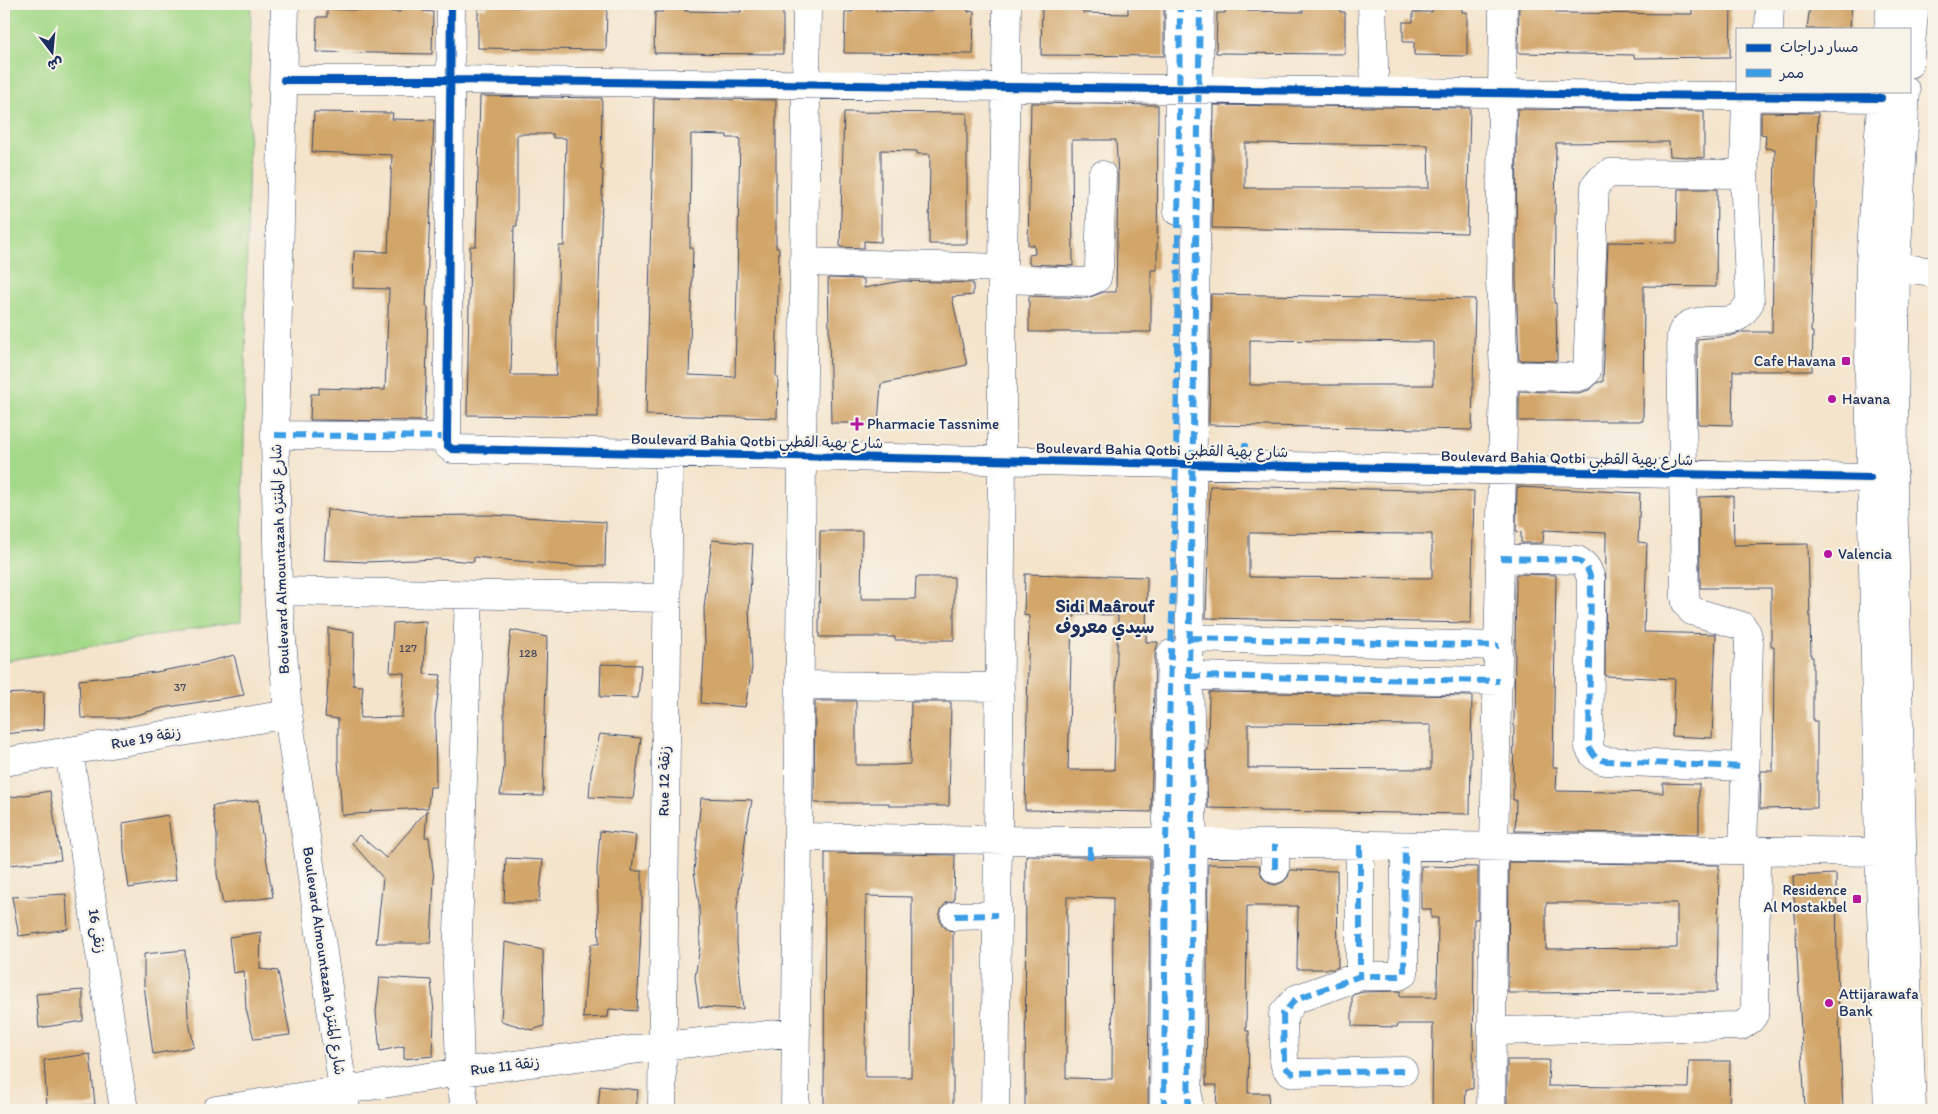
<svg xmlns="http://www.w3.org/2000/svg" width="1938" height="1114" viewBox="0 0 1938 1114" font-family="Itim,'Playpen Sans Arabic',sans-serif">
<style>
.green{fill:#a4d989;stroke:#608474}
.building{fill:#d2a569;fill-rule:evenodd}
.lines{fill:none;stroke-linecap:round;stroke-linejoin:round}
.minor-casing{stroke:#3c4a6e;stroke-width:29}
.minor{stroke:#fff;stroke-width:28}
.quiet{stroke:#3b9de6;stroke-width:6;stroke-dasharray:12 6;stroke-linecap:butt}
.cycleway-casing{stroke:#f7f3e8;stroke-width:11}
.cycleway{stroke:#0057b8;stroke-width:8}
.poi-dot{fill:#b5179e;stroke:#f7f3e8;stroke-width:2}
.labels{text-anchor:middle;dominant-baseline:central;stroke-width:4.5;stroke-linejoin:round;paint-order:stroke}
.number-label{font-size:12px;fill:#494c61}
.poi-label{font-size:15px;fill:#1b2f5e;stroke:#f7f3e8;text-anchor:start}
.street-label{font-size:15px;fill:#1b2f5e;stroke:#f7f3e8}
.quarter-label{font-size:18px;font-weight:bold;fill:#1b2f5e;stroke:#f7f3e8}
</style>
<rect width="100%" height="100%" fill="#f7f3e8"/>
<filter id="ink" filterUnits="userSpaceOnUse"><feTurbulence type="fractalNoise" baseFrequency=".02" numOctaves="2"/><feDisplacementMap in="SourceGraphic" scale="10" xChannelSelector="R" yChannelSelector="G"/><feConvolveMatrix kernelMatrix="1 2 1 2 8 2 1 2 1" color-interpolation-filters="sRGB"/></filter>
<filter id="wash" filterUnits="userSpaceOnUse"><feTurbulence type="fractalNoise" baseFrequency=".0096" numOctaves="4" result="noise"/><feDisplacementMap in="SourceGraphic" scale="20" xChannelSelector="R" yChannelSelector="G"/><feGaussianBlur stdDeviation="1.12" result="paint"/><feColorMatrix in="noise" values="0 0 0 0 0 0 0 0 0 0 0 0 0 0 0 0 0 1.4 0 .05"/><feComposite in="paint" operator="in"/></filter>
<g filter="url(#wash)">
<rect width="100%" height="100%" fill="#f4e4cc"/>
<path class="green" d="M4,4h247l-10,617 -237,40z"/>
<g id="blocks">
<path class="building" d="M400,4h23v7l10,1 -1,42 -116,-2 1,-35h10v-8l73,3z
M486,4h23v3h64v-3h29v3h5l-1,43 -128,-2v-40h8z
M663,4h22v7l56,1v-8h37v7l5,1v42l-129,-1 1,-41h8z
M853,4h23v7l55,1v-8h37v8l6,-1 -1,43 -129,-1 1,-41h8z
M1042,4h41v9l45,1v-10h36v52l-123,-1z
M1225,4h22v7l44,1h12v-8h37v8h5v42l-129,-1 1,-40h8z
M1432,4h30v8h5v44l-53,-1v-13h-11v-20h10v-10h19z
M1519,4h38l-1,9 136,1v-10h39l-1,53 -96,1v-3l-116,-2z
M1810,4h42l-2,25h-43z
M480,96l122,2 -1,72h2l-5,143v104l-131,-2 3,-169h6zM517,134h36v4h13l-2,108h-5l-3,129h-45l3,-149h3z
M654,98l122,2v148h3l-3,129h2l-1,41 -131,-3zM691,134l36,1v3h13l-5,239 -46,-2 4,-127h-3z
M1031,103l127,2 -1,165h-6v62h-122v-36l58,2 17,-6h12l2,-116 -2,-36h-44l1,126 -44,-2v-9l6,-1 -1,-9h-6z
M1214,105l256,3 -3,125 -255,-5zM1245,143l183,2 1,43h-184z
M1517,109l187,2v47l-34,-2 -1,-14 -113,1 -2,160h2l1,58 -38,-1 -3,-80z
M314,112l79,1 -1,6 42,1 -8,187h2l-3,114 -115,-1 1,-26h8v-6l66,2 4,-101 -36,-1 1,-37 34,1 4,-97 -80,-3z
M844,112l123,1v131h-38l1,-90h-13v-3l-36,-1v92l-17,-1v7l-24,-1z
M1761,112l57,1 -7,219h2l-1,39h-79l-1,54 -34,-1 -1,-85 33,-3 13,-4h29l3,-183 -10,-1 1,-13 -5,-1z
M1678,189h39l-1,98 -72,-1 -1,135h-124v-30l59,2 11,-3 9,-8h5l5,-140 69,1z
M828,278l36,1v9l38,-7 71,2v12l-21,2 15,68 -86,19 -3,39h-47z
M1211,294l264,5 -3,131 -263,-5zM1250,340l183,2v43h-183z
M1210,486l264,5 -3,132 -265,-5zM1249,533l183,1v44l-183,-1z
M1517,487l123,6 -2,49 9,1 -3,89 72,2 -4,104 -40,-2 3,-57 -70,-3 1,-143 -62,-3 -1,13h-22v-11l-5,-1z
M1733,496l1,49 74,-1 3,113h2v64h4v87l-57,1 1,-38h12l1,-124h-3v-59h-71l-1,-91z
M327,509l43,7 121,-1 115,7 -1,44h-32l-99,-9v5l-35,-3 -74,3 -41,-2z
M820,531h42l-1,68h54l1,-22h38v63h-59v-3h-76z
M712,540l41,4 -4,66 3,58 -7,39 -44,-4 4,-60 -1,-35z
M1025,574l122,3 -1,65h12l-3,12 -4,158 -126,-2 4,-194 -5,-1zM1075,614l43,1 -4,155h-46l4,-153h3z
M1516,574l40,1 -3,192h4l-1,24 107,2v-10l36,1v50l-184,-3 1,-31h-3z
M426,621l-2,53 17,1 -6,40 1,72h-6l-2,21 -58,3v2l-28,2 -4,-55v-41l-13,-2 3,-34v-55l26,4 -1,53 10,1 -3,32 42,-1 2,-44 -14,-1 3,-49z
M511,630l36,7 -4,159 -43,-1 4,-27v-75z
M234,655l10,40 -82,13 -38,10h-43l-2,-38 77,-8 43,-8z
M601,664l40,1 -3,33 -38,-1z
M44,692l-1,38 -39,4v-40z
M1209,692l263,4 -2,118 -211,-3v-2l-51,-1 -2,-57 2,-1zM1248,724l183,1v44l-183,-1z
M815,701h41v64h39l15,-1 1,-62h40l-2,104h-60v-3h-75z
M600,734l41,4 -8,61 -44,-2 2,-25z
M50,791l11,69 -51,5 -4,-67z
M701,798l51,2 -6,33 -9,74v36l6,66 -44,-2 -4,-30 5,-30 -1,-43 -5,-33z
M259,800l2,28 12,69 -50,7 -6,-30v-39l-5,-29z
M427,810l-2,27h4l5,42 -3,64h-55l7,-65 -31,-35 7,-8 27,23z
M168,815l8,65 -47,8 -5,-35 -1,-30z
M600,831l36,4 -4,36h10v36l-5,104 -28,-2 -1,8 -25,1 3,-41 5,-33h8l-2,-74z
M825,853l130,2 -1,46 -8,2 -4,5 -3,8 3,9 5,4 6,2v179h-129zM866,896l46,1 -1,180h-46z
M1026,856l124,2 -2,252h-123zM1067,897l46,1 -1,181 -46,-1z
M506,858l37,2 -4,42h-35z
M1509,862l210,3 -2,127 -209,1zM1546,903h131v45l-131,1z
M1208,864l51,1 3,12 6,6 7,2 8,-3 5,-5 2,-7 47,1 1,96 -5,2h-36l1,-63h-51l-1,125h3l-1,62h21l-1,17h-52l1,-25h-11z
M1421,866l57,1v52h-4l-1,170h-7l-1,21h-33l1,-86h-35l-1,3 -45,-1v-31l11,-3 37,-1v6h37l1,-79h-7v-9h-10z
M1836,874l1,93 6,143h-38l-12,-234z
M66,894l2,35 -49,7 -7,-39z
M261,932l-1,37 18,2 12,64 -36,4 -8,-30 -2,-38 -11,2 -4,-36z
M505,942l38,8 1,76 -12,4 -31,-9z
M185,950l3,66 6,31 -41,7 -9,-69v-31z
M380,977l51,3 3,33 -1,43 -29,3v-13l-24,5 -4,-39z
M83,990v31l-44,7 -3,-34z
M90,1054l5,51 -48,1 -3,-46z
M1507,1060h42l-1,26 140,2 1,-27h41l-1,49h-222z
M600,1086l38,4 -2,20h-38z"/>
</g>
</g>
<g filter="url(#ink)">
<use href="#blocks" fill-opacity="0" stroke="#3c4a6e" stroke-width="1"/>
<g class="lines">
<defs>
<path id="minor" d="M285,4l-10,431 3,156 10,123 58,396
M451,4l-4,433v8l5,4 1418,29
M1372,4l3,88
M1769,29l1,-25
M1888,29l3,-25
M1909,64l6,-60
M284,80h166l1431,18
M1882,91l-12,173 -1,111 10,477 9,258
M1906,91l-10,176 -3,223 10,389 9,231
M1178,211l2,-207
M804,262l199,6
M1896,267l38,5
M1002,279l86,3 9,-4 2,-11 3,-92
M1504,375l74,2 6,-2 3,-4 8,-185 6,-7 9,-6 134,1
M275,435l172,2
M1500,558l77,2c9,5 11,9 14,19l-2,168c4,9 7,12 17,14l139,6
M278,591l388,7
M1190,638l309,8
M1189,676l310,5
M800,685l200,2
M69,751l55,359
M4,762l284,-48
M798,837l1081,15
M1360,845v131
M1743,850l6,-208 -2,-9 -5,-7 -50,-15 -6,-8 -1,-6 -4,-262c6,-21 37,-11 53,-16 7,-3 12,-10 16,-17l-6,-128 2,-78
M1275,869v-25
M955,916l42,-1
M1492,1031l249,-5 10,-7 4,-6 1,-163
M1403,1071l-110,2c-7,-3 -9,-7 -9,-14l-1,-45 13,-15 64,-23h39l5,-3 1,-127
M216,1110l244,-38 202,-26 134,-14
M465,1110l-5,-38 -3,-108 12,-369
M662,1110l7,-657
M795,1110l12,-1106
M995,1110l7,-650v-181l1,-11 4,-264
M1164,1110l2,-268 5,-188
M1188,1110l5,-267 -4,-167 11,-672
M1491,1110l3,-263 10,-472 -4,-95 3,-276"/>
</defs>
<use href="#minor" class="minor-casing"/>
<use href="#minor" class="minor"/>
<path class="quiet" d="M692,434l1,20
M275,435l172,2
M1245,465v-22
M1500,558l77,2c9,5 11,9 14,19l-2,168c4,9 7,12 17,14l139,6
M1190,638l309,8
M1189,676l310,5
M1360,845v131
M1090,859v-18
M1275,869v-25
M955,916l42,-1
M1403,1071l-110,2c-7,-3 -9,-7 -9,-14l-1,-45 13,-15 64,-23h39l5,-3 1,-127
M1164,1110l2,-268 10,-378 4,-460
M1188,1110l5,-267 -4,-167 11,-672"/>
<defs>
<path id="cycleway" d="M451,4l-4,433v8l5,4 1418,29
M284,80h166l1431,18"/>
</defs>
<use href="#cycleway" class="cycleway-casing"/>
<use href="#cycleway" class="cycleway"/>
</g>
</g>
<g class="poi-dot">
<rect x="1841" y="356" width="10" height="10" rx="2.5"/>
<circle cx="1832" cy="399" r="5"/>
<path d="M854.5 416.5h5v5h5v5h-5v5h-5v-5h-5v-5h5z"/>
<circle cx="1828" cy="554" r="5"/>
<rect x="1852" y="894" width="10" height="10" rx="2.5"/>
<circle cx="1829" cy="1003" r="5"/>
</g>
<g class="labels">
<g class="number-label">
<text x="408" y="648">127</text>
<text x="528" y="653">128</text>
<text x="180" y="687">37</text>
</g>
<g class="poi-label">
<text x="1836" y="361" text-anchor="end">Cafe Havana</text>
<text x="1842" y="399">Havana</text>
<text x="867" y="424">Pharmacie Tassnime</text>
<text x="1838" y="554">Valencia</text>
<text x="1847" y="890" text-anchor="end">Residence<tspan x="1847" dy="17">Al Mostakbel</tspan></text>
<text x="1839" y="994">Attijarawafa<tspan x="1839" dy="17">Bank</tspan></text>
</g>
<g class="street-label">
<text transform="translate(757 441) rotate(1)">Boulevard Bahia Qotbi شارع بهية القطبي</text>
<text transform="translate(1162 450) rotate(1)">Boulevard Bahia Qotbi شارع بهية القطبي</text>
<text transform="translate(1567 458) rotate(1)">Boulevard Bahia Qotbi شارع بهية القطبي</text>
<text transform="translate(280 559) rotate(-92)">Boulevard Almountazah شارع المنتزه</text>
<text transform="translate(146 738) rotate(-10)">Rue 19 زنقة</text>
<text transform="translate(664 781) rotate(-89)">Rue 12 زنقة</text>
<text transform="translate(97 931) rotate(81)">زنقى 16</text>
<text transform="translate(324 961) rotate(82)">Boulevard Almountazah شارع المنتزه</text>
<text transform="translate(505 1066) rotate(-7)">Rue 11 زنقة</text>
</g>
<g class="quarter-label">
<text x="1105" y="606">Sidi Maârouf<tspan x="1105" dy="21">سيدي معروف</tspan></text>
</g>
</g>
<rect width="1938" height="1114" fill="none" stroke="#f7f3e8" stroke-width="20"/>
<rect x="1736" y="28" width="175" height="65" fill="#f7f3e8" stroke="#9fa5b1"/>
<rect x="1746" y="44" width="25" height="8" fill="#0057b8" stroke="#9fa5b1"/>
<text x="1780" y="52" font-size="15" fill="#1b2f5e">مسار دراجات</text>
<rect x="1746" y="69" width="25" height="8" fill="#3b9de6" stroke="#9fa5b1"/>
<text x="1780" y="78" font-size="15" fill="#1b2f5e">ممر</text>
<g transform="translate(52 52) rotate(164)" stroke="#f7f3e8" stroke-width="4" paint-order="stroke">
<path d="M0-4L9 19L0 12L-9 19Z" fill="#1b2f5e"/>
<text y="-8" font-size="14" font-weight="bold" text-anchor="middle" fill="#1b2f5e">ش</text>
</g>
</svg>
